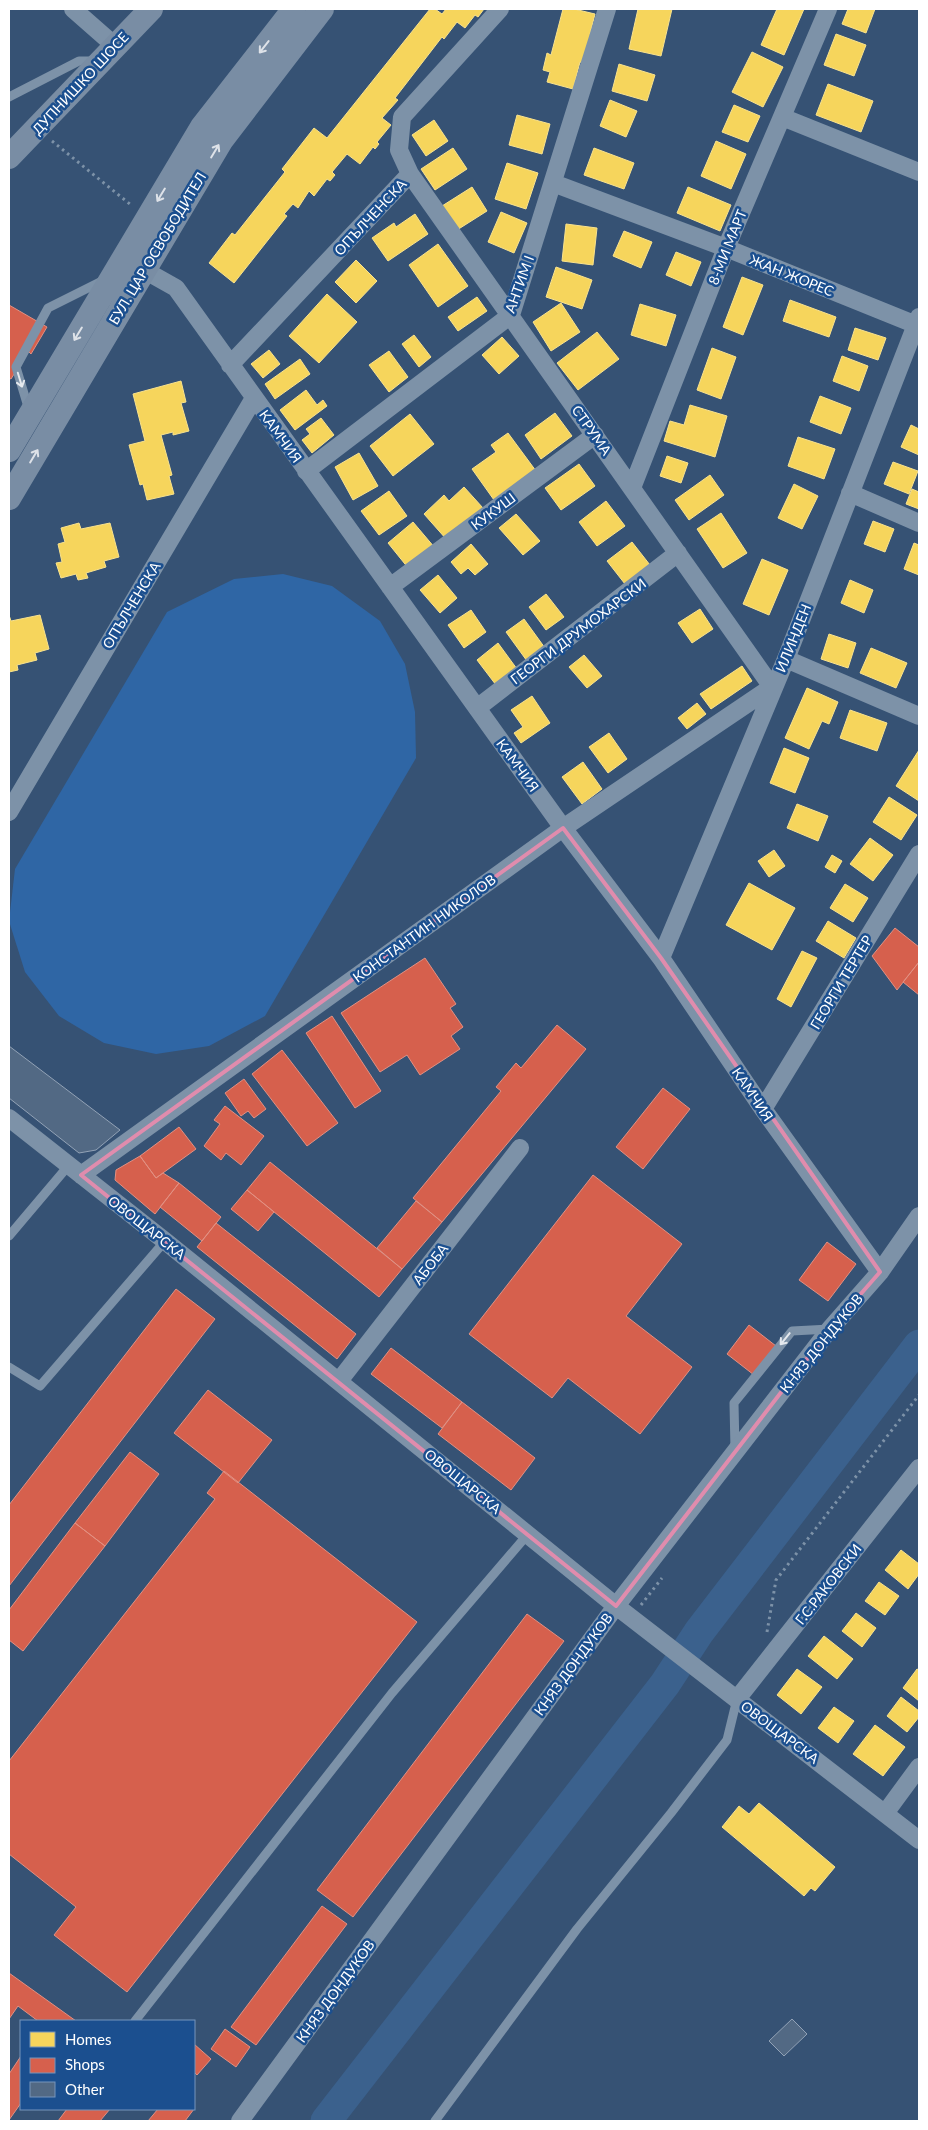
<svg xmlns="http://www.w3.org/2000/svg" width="928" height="2130" viewBox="0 0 928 2130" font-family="Lato,sans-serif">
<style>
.green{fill:#2f66a5}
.homes{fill:#f6d55c;stroke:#f9e28d}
.shops{fill:#d6604d;stroke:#e29082}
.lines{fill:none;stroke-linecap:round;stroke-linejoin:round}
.river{stroke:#3b618d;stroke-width:31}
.building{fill:#526984;stroke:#92a2b6}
.path{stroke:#7d92a8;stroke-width:3;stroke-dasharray:2.5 4;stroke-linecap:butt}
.service{stroke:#7d92a8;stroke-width:9}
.minor{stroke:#7d92a8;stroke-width:18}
.secondary{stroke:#798da4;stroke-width:24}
.oneway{stroke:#dee2e8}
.oneway2{stroke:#e5e9ee}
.marked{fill:none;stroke:#e08cad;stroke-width:4;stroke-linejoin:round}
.labels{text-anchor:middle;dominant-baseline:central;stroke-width:5;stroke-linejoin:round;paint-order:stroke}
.street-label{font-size:14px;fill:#fff;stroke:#1b4f8f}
</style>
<rect width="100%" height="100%" fill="#365274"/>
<path class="green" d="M283,574l49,12 48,35 25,43 10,48 1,46 -151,258 -56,30 -53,8 -52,-11 -45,-27 -34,-44 -16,-51 6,-52 152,-257 67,-33z"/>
<path class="homes" d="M430,9h5l7,5 4,-5h38l-6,8 -3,-2 -10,13 -8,-6 -13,17 -2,-2 -47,61 3,2 -16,18 9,7 -14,17 2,2 -4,5 -2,-2 -13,17 -13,-10 -15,18 3,3 -5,6 -3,-2 -13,17 -5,-5 -11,17 -5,-4 -9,10 3,2 -53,67 -25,-20 23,-30 3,2 50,-63 -3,-3 32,-41 13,10z
M563,9h11l21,5 -5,20h3l-8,30 -5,-2 -7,27 -26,-7 3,-10 -7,-2 4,-17 4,2z
M638,9h34l-11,47 -32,-7z
M777,9h27l-20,46 -23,-10z
M848,9h27l-9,24 -24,-9z
M836,34l30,11 -12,31 -30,-11z
M752,52l31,15 -20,40 -31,-15z
M619,64l36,11 -8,26 -35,-10z
M828,84l45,17 -12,31 -45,-17z
M610,100l27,11 -11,26 -26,-11z
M734,105l26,11 -12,26 -26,-10z
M517,115l33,9 -8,30 -33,-9z
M434,120l14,21 -22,15 -14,-21z
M716,141l30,13 -15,35 -30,-13z
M453,148l14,21 -32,21 -14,-21z
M594,148l40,15 -10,26 -40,-14z
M507,163l31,10 -12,36 -31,-10z
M472,187l15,24 -30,19 -15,-24z
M688,187l43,18 -11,26 -43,-18z
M501,212l26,11 -13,30 -26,-11z
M415,214l13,20 -40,27 -16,-23 22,-15 2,4z
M566,224l31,4 -4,37 -31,-4z
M624,231l28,11 -11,26 -28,-12z
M438,244l30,42 -30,21 -29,-42z
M676,252l25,10 -10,24 -25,-11z
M356,260l21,21 -21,22 -21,-21z
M556,267l36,13 -10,29 -36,-12z
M742,277l21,8 -20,50 -20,-8z
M327,294l30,28 -38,41 -30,-27z
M477,297l10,14 -29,20 -10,-14z
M790,300l46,17 -7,20 -46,-16z
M561,303l19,29 -29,19 -18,-29z
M640,304l36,11 -10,31 -35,-11z
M855,328l31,10 -8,22 -30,-10z
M597,332l22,27 -41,31 -21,-27z
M414,335l17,22 -12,10 -17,-23z
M502,337l17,19 -20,18 -17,-19z
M712,348l24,9 -15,42 -24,-9z
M269,350l11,14 -17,14 -12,-14z
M389,351l19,26 -19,15 -20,-27z
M842,356l26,10 -9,25 -26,-10z
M300,359l10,15 -35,25 -10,-15z
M181,381l5,21 -5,1 8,28 -16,4v-3l-12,3 11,40 -3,1 5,18 -27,6 -4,-16 -3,1 -11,-40 16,-4 -12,-47z
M306,390l11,15 6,-5 4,6 -32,24 -15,-20z
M820,396l31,12 -10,26 -31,-12z
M690,405l37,11 -12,41 -51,-16 6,-20 14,4z
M555,413l17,23 -31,23 -16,-24z
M410,414l24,30 -41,32 -23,-30z
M321,418l13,17 -22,18 -10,-13 8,-6 -4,-5z
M911,425l8,4v26l-18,-8z
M508,433l28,38 -42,29 -22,-31 24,-17 -5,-7z
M798,437l37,12 -11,30 -36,-13z
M359,453l19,33 -25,14 -18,-33z
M667,456l21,7 -7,20 -21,-7z
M893,462l25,9 -9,23 -25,-10z
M579,464l16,22 -34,24 -16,-22z
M710,475l14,20 -35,25 -14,-20z
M794,484l24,12 -16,33 -24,-11z
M464,487l19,21 -36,32 -23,-26 20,-19 5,6z
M912,489l7,3v17l-13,-5z
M389,491l18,25 -28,19 -18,-24z
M606,501l19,25 -28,20 -18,-24z
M721,513l26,40 -24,15 -26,-39z
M516,514l24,27 -17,14 -24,-27z
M873,521l21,8 -9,23 -21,-8z
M413,522l22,26 -26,21 -21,-26z
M79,523l2,6 29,-6 9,34 -15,4 2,6 -20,6 2,5 -10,2 -2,-6 -15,4 -5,-15 6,-1 -4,-18 7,-2 -4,-14z
M632,542l18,23 -25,19 -18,-23z
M914,543l5,2v30l-15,-6z
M471,544l17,20 -13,11 -7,-7 -7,6 -10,-12z
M762,559l26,11 -19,45 -26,-11z
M438,575l19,23 -17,15 -20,-23z
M850,580l23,10 -9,23 -23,-10z
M546,594l18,23 -18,13 -17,-23z
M700,609l13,20 -21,14 -14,-20z
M471,610l15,22 -22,16 -16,-23z
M9,615l2,6 29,-6 9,34 -14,4 2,7 -20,5 1,5 -9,2z
M524,619l21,29 -18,13 -21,-29z
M829,634l27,9 -8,25 -27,-9z
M498,643l19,26 -21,16 -19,-25z
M871,648l36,15 -11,25 -36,-15z
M584,655l18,21 -15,12 -18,-21z
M742,666l10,15 -41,28 -11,-15z
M807,688l31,14 -9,22 -7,-3 -13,28 -24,-11z
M532,696l18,27 -29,20 -7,-10 9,-6 -12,-17z
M697,703l9,11 -19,15 -9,-11z
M850,710l37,13 -10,28 -37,-13z
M609,733l18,26 -19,14 -19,-26z
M784,748l25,10 -14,35 -25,-10z
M919,750v51l-23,-15z
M583,762l19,27 -20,15 -20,-27z
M889,797l28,18 -16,25 -28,-18z
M797,804l31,12 -10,25 -31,-13z
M870,838l23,17 -20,26 -23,-17z
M774,850l11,16 -16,11 -11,-16z
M832,855l10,6 -7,12 -10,-6z
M749,883l46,25 -23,42 -46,-25z
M845,884l23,14 -15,24 -23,-14z
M828,921l28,17 -12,20 -28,-17z
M802,951l15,7 -26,49 -14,-8z
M901,1550l18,14v10l-11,15 -23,-19z
M879,1582l20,14 -14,19 -20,-14z
M856,1613l20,15 -14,19 -20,-16z
M824,1636l29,23 -16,20 -29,-23z
M797,1669l25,18 -21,27 -24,-19z
M917,1669l2,1v31l-16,-13z
M901,1697l18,14v6l-12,15 -20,-16z
M834,1707l20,14 -16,22 -20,-15z
M875,1725l30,22 -22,29 -30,-22z
M759,1803l76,64 -20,24 -4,-3 -7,8 -82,-69 17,-21 10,8z"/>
<path class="shops" d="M9,305l38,22 -16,27 -3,-3 -17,28 -2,-1z
M895,928l24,19v15l-22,28 -25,-34z
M425,958l31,46 -6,4 13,19 -12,9 9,13 -40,26 -13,-20 -27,17 -39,-59z
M919,962v33l-16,-13z
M332,1016l49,75 -26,17 -49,-75z
M557,1025l29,24 -144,173 -29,-24 88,-107 -5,-4 20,-24 5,5z
M282,1050l56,73 -31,23 -55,-72z
M244,1079l22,30 -12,9 -6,-7 -7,5 -16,-23z
M663,1088l27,21 -47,60 -27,-22z
M225,1106l39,30 -23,29 -15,-12 -5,7 -17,-14 16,-22 -6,-4z
M179,1127l17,22 -40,29 -16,-22z
M140,1156l16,22 7,-5 16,10 -24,31 -40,-34 1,-10z
M270,1162l132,107 -23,28 -132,-107z
M593,1175l89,69 -56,72 66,51 -52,67 -72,-56 -16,20 -83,-64z
M179,1183l42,34 -19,24 -42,-34z
M247,1190l27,22 -16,19 -27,-22z
M416,1201l26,21 -40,47 -25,-21z
M216,1223l140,111 -19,25 -140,-112z
M827,1242l29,22 -28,37 -29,-21z
M176,1289l39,30 -206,267v-81z
M749,1325l27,21 -22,29 -27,-21z
M391,1348l71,54 -20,26 -71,-54z
M208,1390l64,50 -34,43 -64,-50z
M462,1402l73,56 -24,32 -73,-56z
M130,1452l29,22 -54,72 -30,-23z
M224,1471l193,151 -290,370 -73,-57 22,-28 -67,-53v-93l206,-262 -8,-6z
M75,1523l30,23 -82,105 -14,-11v-30z
M527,1614l37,27 -211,276 -36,-27z
M322,1906l25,18 -91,121 -25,-18z
M9,1973l67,48h-38l-20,-15 -9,13z
M225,2029l25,18 -14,20 -25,-18z
M194,2044l17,15 -14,16 -3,-3z
M21,2056v47l-12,17v-46z
M67,2109h43l-10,12h-42z
M158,2109h36l-9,12h-37z"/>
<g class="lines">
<path class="river" d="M326,2121l339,-437 34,-52 220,-287"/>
</g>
<path class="building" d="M9,1046l111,84 -24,20 -17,3 -70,-55z
M792,2019l15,15 -23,22 -15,-15z"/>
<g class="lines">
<path class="path" d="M52,141l79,64v2
M641,1605l21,-27
M767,1632l9,-52 143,-185"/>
<path class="service" d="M9,97l70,-36h16
M29,410l-13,-43 32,-59 56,-28
M9,1236l60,-71
M9,1367l31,19 125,-145
M735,1450l-1,-47 58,-72 38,-2
M135,2021l257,-328 136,-159
M435,2121l142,-192 94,-116 56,-73 10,-41"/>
<path class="minor" d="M73,9l41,36
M782,117l137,55
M553,183l173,65 193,78
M144,270l32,18 387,540 98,130 102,151 117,163
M230,365l180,-191 -11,-24 3,-33 98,-108
M306,471l205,-156 96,-306
M632,488l94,-240 102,-239
M850,493l69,30
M390,587l205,-152
M786,659l133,57
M477,708l201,-155
M9,812l245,-414
M661,958l125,-299 133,-342
M763,1109l156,-255
M9,1118l156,123 451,365 303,234
M81,1175l482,-347 209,-141 -362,-513
M339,1381l181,-233
M737,1699l182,-231
M886,1812l33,-45
M240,2121l376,-515 214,-277 50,-57 39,-56"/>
<path class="secondary" d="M9,157l142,-148
M9,450l193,-323 92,-118
M9,498l212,-357 101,-132"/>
</g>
<defs><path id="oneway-shaft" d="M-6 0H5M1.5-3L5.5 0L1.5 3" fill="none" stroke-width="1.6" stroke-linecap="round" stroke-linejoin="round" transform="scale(1.25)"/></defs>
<g class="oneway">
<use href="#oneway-shaft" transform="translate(264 47) rotate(128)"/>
<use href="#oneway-shaft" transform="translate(215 151) rotate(-59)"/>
<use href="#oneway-shaft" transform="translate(161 195) rotate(121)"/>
<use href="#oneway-shaft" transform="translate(78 334) rotate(121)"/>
<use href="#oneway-shaft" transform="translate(34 456) rotate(-59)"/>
</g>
<g class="oneway2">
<use href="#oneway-shaft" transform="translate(20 380) rotate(73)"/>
<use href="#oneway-shaft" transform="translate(785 1339) rotate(129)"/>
</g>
<path class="marked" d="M563,828l98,130 219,314 -50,57 -214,277 -535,-431z"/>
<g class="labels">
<g class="street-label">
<text transform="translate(80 83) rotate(-47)">ДУПНИШКО ШОСЕ</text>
<text transform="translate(370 217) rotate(-47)">ОПЪЛЧЕНСКА</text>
<text transform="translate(727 247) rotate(-68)">8-МИ МАРТ</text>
<text transform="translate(157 248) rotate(-59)">БУЛ. ЦАР ОСВОБОДИТЕЛ</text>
<text transform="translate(792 275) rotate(22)">ЖАН ЖОРЕС</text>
<text transform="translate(519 284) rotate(-70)">АНТИМ I</text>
<text transform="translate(592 430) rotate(55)">СТРУМА</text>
<text transform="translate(281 436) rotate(54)">КАМЧИЯ</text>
<text transform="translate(493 511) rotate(-37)">КУКУШ</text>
<text transform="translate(131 605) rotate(-59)">ОПЪЛЧЕНСКА</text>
<text transform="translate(578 631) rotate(-37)">ГЕОРГИ ДРУМОХАРСКИ</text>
<text transform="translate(793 638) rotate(-68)">ИЛИНДЕН</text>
<text transform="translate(518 765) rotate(54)">КАМЧИЯ</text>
<text transform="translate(424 928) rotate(-36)">КОНСТАНТИН НИКОЛОВ</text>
<text transform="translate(841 982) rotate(-59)">ГЕОРГИ ТЕРТЕР</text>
<text transform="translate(753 1094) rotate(56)">КАМЧИЯ</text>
<text transform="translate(147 1227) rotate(38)">ОВОЩАРСКА</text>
<text transform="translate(430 1264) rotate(-52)">АБОБА</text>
<text transform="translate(821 1343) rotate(-51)">КНЯЗ ДОНДУКОВ</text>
<text transform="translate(463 1481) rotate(39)">ОВОЩАРСКА</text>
<text transform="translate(828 1584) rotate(-52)">Г.С.РАКОВСКИ</text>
<text transform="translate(573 1664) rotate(-54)">КНЯЗ ДОНДУКОВ</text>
<text transform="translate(780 1732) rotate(37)">ОВОЩАРСКА</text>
<text transform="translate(335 1991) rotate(-54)">КНЯЗ ДОНДУКОВ</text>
</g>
</g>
<rect width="928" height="2130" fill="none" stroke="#ffffff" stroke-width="20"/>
<rect x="20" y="2020" width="175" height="90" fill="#1b4f8f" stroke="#7695bc"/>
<rect x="30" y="2032" width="25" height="15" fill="#f6d55c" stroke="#7695bc"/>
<text x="65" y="2045" font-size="15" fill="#ffffff">Homes</text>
<rect x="30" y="2058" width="25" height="15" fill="#d6604d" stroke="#7695bc"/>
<text x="65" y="2070" font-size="15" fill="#ffffff">Shops</text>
<rect x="30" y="2082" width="25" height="15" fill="#526984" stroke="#7695bc"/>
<text x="65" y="2095" font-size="15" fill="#ffffff">Other</text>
</svg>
